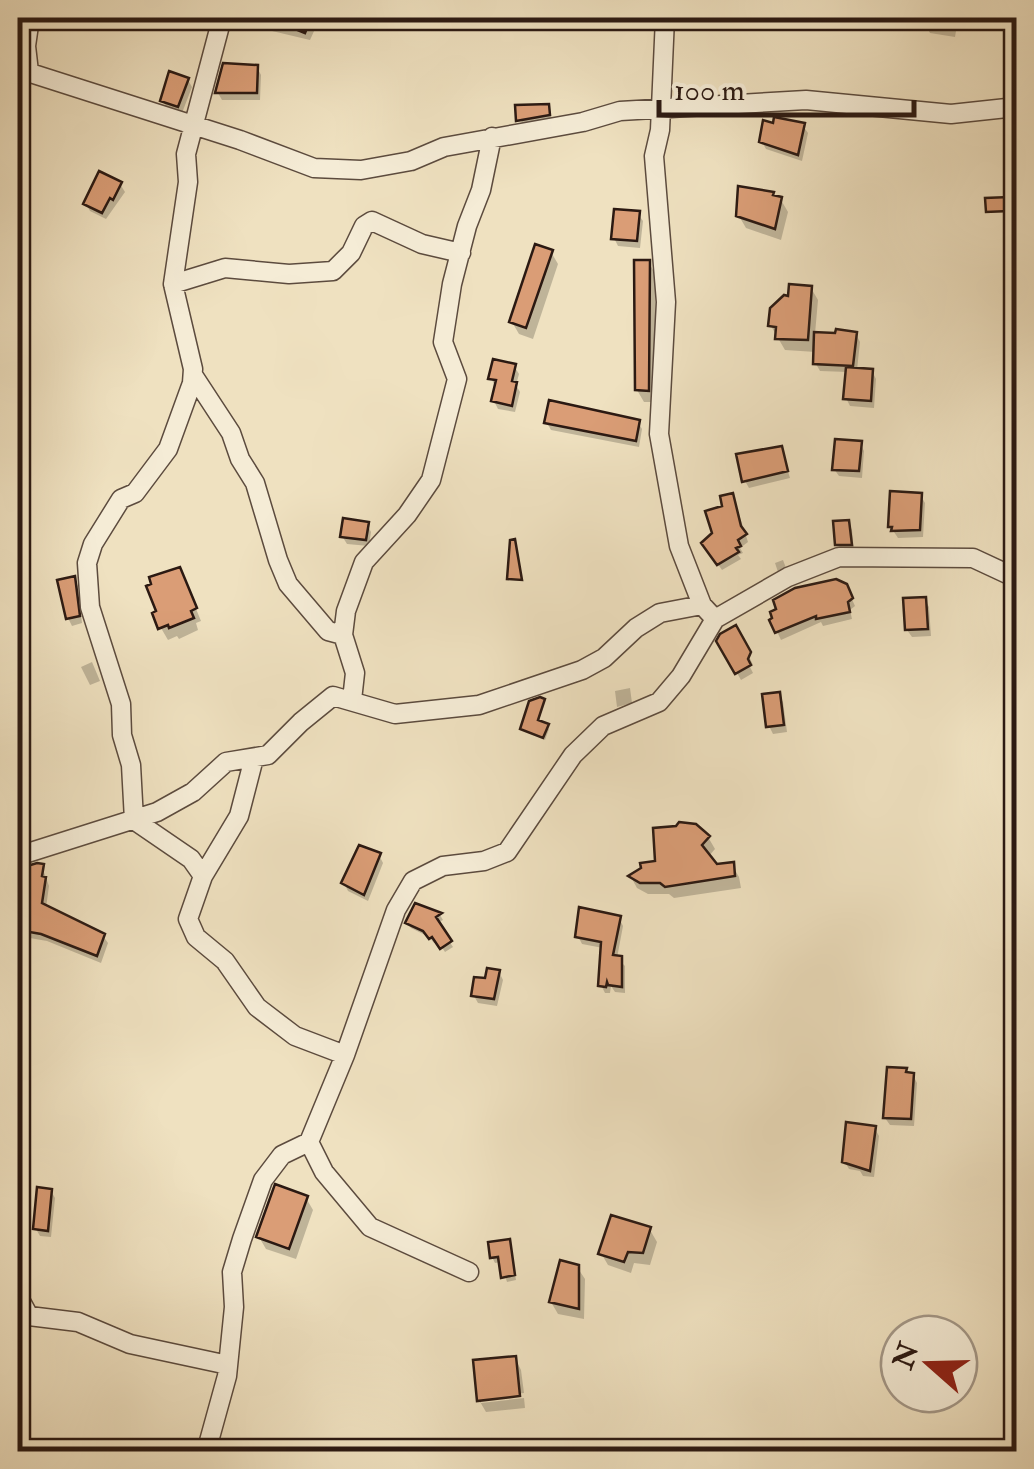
<svg xmlns="http://www.w3.org/2000/svg" width="1034" height="1469" viewBox="0 0 1034 1469" font-family="'IM FELL Double Pica',serif">
<style>
.shadow{fill:#0003}
.building{fill:#da9d76;stroke:#2b1912;stroke-width:2.5}
.lines{fill:none;stroke-linecap:round;stroke-linejoin:round}
.minor-casing{stroke:#5c4b3e;stroke-width:21}
.minor{stroke:#f5ecd6;stroke-width:18}
</style>
<rect width="100%" height="100%" fill="#efe1c0"/>
<filter id="stains"><feTurbulence type="fractalNoise" baseFrequency=".002" numOctaves="4"/><feColorMatrix values="0 0 0 0 .2 0 0 0 0 .09 0 0 0 0 .02 0 0 0 .5 -.17"/></filter>
<radialGradient id="worn" r=".72"><stop offset=".6" stop-color="#630" stop-opacity="0"/><stop offset="1" stop-color="#630" stop-opacity=".3"/></radialGradient>
<path class="shadow" d="M268,18h52l-10,22 -38,-9z
M927,18h25l5,7 -2,12 -25,-4 -4,-7z
M225,66l32,1 4,8 -1,25h-38l-4,-7z
M188,80l4,7 -10,26 -15,-4 -4,-8z
M548,106l5,16 -30,6 -5,-21z
M803,126l5,7 -6,28 -36,-12 -4,-7z
M120,184l5,8 -19,27 -16,-8 -4,-7z
M775,198l6,2 7,12 -7,28 -35,-12 -7,-12z
M638,214l5,7 -3,27 -22,-2 -4,-8z
M551,252l7,12 -25,75 -14,-5 -7,-12z
M649,263l7,12 -2,127h-10l-7,-12z
M811,288l7,12 -3,34h41l4,8 -3,28 15,1 4,8 -2,29 -24,-2 -4,-8 2,-26 -28,-1 -4,-7v-12l-31,-2 -14,-24z
M514,366l5,8 -3,11 4,7 -5,20 -17,-3 -4,-8 1,-15 -4,-8z
M638,422l4,7 -3,18 -88,-17 -4,-7z
M860,443l4,8 -2,27 -23,-2 -5,-7z
M781,449l9,29 -41,10 -4,-7z
M921,496l4,7 -2,34 -25,1 -8,-12z
M735,502l13,40 -8,6 3,5 -5,2 3,4 -19,11 -14,-20z
M848,522l4,8 2,22h-12l-4,-8z
M367,524l4,8 -2,14 -22,-2 -5,-8z
M783,560l3,8 -8,4 -3,-9z
M74,579l4,7 4,37 -10,3 -4,-8z
M185,582l16,39 -5,2 2,7 -19,9 -2,-3 -9,4 -7,-12z
M850,595l5,11 -5,4 2,9 -29,7 -2,-4 -40,18 -9,-19z
M925,600l4,7 2,29 -19,1 -5,-7z
M739,635l14,30 -3,2 3,6 -12,7 -22,-39z
M92,662l8,19 -10,4 -9,-18z
M630,688l2,15 -15,4 -2,-16z
M779,695l4,7 4,30 -14,2 -4,-8z
M543,701l-4,22 10,6 -4,11 -22,-11z
M708,837l7,12 -7,8 8,10 16,-2 7,12 2,11 -67,10 -5,-4h-21l-11,-6 -6,-11z
M379,855l4,8 -15,38 -20,-10 -4,-8z
M42,867l7,19 -3,22 57,28 5,7 -7,20 -54,-22 -29,-5v-28l5,1z
M416,906l24,9 3,5 -6,3 16,24 -8,5 -8,-12 -3,3 -5,-6 -18,-9 -4,-5z
M619,918l4,8 -6,32 8,8v27l-10,-1 -4,-6 -1,7h-5l-4,-8 2,-37 -21,-4 -4,-8z
M499,972l4,8 -6,26 -19,-3 -4,-7z
M907,1075h6l4,8 -3,43 -24,-1 -5,-7z
M875,1129l4,7 -5,41 -11,-1 -3,-5 -11,-2 -4,-7z
M51,1191l4,7 -4,39 -11,-1 -4,-7z
M306,1198l7,12 -17,49 -30,-10 -7,-12z
M650,1230l7,12 -7,23 -16,-2 -3,10 -23,-8 -7,-12z
M509,1242l7,38 -9,2 -6,-20 -6,1 -3,-6z
M577,1267l8,12 -1,40 -26,-5 -7,-12z
M515,1358l6,12 3,23 -43,5v5l43,-5 1,10 -39,4 -7,-12 -3,-38z
M608,1441l21,3 2,8h-25z"/>
<path class="building" d="M268,18h43l-6,15z
M223,63l35,2 -1,28h-42z
M169,71l20,7 -11,29 -18,-6z
M549,104l1,11 -34,6 -1,-16z
M774,117l31,6 -7,32 -39,-13 4,-22 10,3z
M99,171l23,11 -9,18 -3,-2 -8,15 -19,-9z
M738,186l36,6 -1,3 9,2 -7,32 -39,-13z
M1009,197v14l-23,1 -1,-14z
M614,209l26,2 -3,30 -26,-2z
M535,244l18,6 -27,78 -17,-6z
M634,260h16l-1,131 -14,-1z
M789,284l23,2 -4,54 -33,-1 1,-12 -8,-1 2,-18 14,-13 4,1z
M836,329l21,3 -4,34 -40,-2 1,-32 21,1z
M493,359l23,5 -4,17 5,1 -5,24 -21,-5 5,-21 -8,-1z
M846,367l27,2 -2,32 -28,-2z
M549,400l91,20 -4,21 -92,-18z
M835,439l27,2 -3,30 -27,-1z
M782,446l6,25 -46,11 -6,-28z
M890,491l32,2 -2,37 -29,1 1,-4h-4z
M733,493l8,33 6,8 -9,6 3,6 -5,2 3,4 -22,13 -16,-22 11,-10 -7,-22 17,-5 -2,-10z
M343,518l26,4 -3,18 -26,-3z
M849,520l3,25h-17l-2,-24z
M515,539l7,41 -15,-1 3,-39z
M180,567l17,41 -6,3 3,7 -25,10 -1,-3 -10,4 -6,-16 4,-2 -10,-25 5,-2 -2,-7z
M75,576l5,40 -14,3 -9,-39z
M836,579l11,5 6,14 -5,4 2,10 -34,7v-3l-41,17 -6,-13 3,-2 -2,-6 6,-3 -3,-9 22,-12z
M926,597l2,32 -23,1 -2,-32z
M736,625l15,27 -3,7 3,6 -16,9 -19,-33 4,-7z
M780,692l4,33 -18,2 -4,-33z
M540,697l5,2 -7,21 11,4 -6,14 -23,-9 9,-28z
M679,822l17,2 14,12 -8,9 15,19 17,-2 1,14 -70,11 -5,-4h-20l-12,-7 13,-8 -1,-5 15,-2 -2,-33 23,-2z
M359,845l22,8 -17,42 -23,-12z
M37,863l7,1 -2,12 4,1 -4,26 63,31 -8,22 -56,-22 -23,-4v-25l3,1 5,-31 -3,-1 1,-7z
M415,903l27,10 -6,4 16,24 -12,8 -8,-12 -3,2 -6,-8 -18,-8z
M579,907l42,9 -8,39 9,1v31l-14,-2 -1,-3 -1,5 -8,-1 3,-44 -26,-5z
M487,968l13,2 -6,29 -23,-3 3,-19 11,1z
M887,1067l20,1 -1,4 8,1 -3,46 -28,-1z
M846,1122l30,4 -6,45 -28,-9z
M275,1184l33,12 -19,53 -33,-12z
M37,1187l15,2 -4,42 -15,-2z
M611,1215l40,12 -8,26 -15,-1 -4,10 -26,-8z
M510,1239l5,36 -14,3 -3,-21 -8,1 -2,-16z
M560,1260l19,5v44l-30,-7z
M516,1356l4,40 -43,5 -4,-41z"/>
<g class="lines">
<defs>
<path id="minor" d="M665,18l-5,112 -6,26 12,146 -7,132 20,112 23,59
M18,69l222,71 74,28 47,2 50,-9 33,-14 139,-25 37,-11 186,-11 145,14 65,-7
M29,72l-3,-26 4,-28
M173,284l15,-102 -2,-28 36,-136
M193,375l38,58 9,26 15,24 23,77 10,24 40,47 15,4
M352,700l3,-27 -12,-38 3,-24 18,-49 43,-47 24,-35 26,-101 -14,-37 9,-58 15,-58 14,-36 11,-53
M18,856l139,-44 36,-20 33,-30 42,-7 33,-33 32,-26 62,18 84,-9 103,-35 22,-12 32,-30 24,-15 42,-8 13,14
M203,876l36,-60 15,-58
M345,1055l-50,-19 -38,-29 -32,-46 -29,-24 -8,-18 15,-43 -12,-17 -57,-39 -3,-55 -9,-30 -1,-31 -31,-97 -3,-44 6,-19 28,-45 14,-6 33,-44 24,-66 1,-14 -20,-85 52,-16 64,6 44,-3 18,-18 13,-27 8,-5 50,23 39,9
M309,1142l15,30 46,55 99,45
M18,1296l11,20 49,6 52,22 98,21
M206,1452l21,-76 7,-69 -2,-35 10,-33 21,-59 19,-25 27,-13 36,-87 51,-145 17,-29 30,-15 41,-5 23,-9 66,-97 30,-29 56,-24 22,-26 34,-57 73,-42 51,-20 134,1 43,20"/>
</defs>
<use href="#minor" class="minor-casing"/>
<use href="#minor" class="minor"/>
</g>
<rect width="1034" height="1469" fill="none" stroke="#efe1c0" stroke-width="60"/>
<rect x="20" y="20" width="994" height="1429" fill="none" stroke="#2b1912" stroke-width="5"/>
<rect x="30" y="30" width="974" height="1409" fill="none" stroke="#2b1912" stroke-width="2.5"/>
<g transform="translate(929 1364) rotate(290)"><circle r="48" fill="#f5ecd6" stroke="#a49888" stroke-width="2.5"/>
<path d="M0-8L18 38L0 25L-18 38Z" fill="#8f2418"/>
<text y="-15" font-size="28" font-weight="bold" text-anchor="middle" fill="#2b1912">N</text>
</g>
<path d="M659 100v15h255v-15" fill="none" stroke="#2b1912" stroke-width="5"/>
<text x="674" y="100" font-size="30" fill="#2b1912" stroke="#f5ecd6" stroke-width="8" paint-order="stroke">100 m</text>
<rect width="100%" height="100%" filter="url(#stains)"/>
<rect width="100%" height="100%" fill="url(#worn)"/>
</svg>
